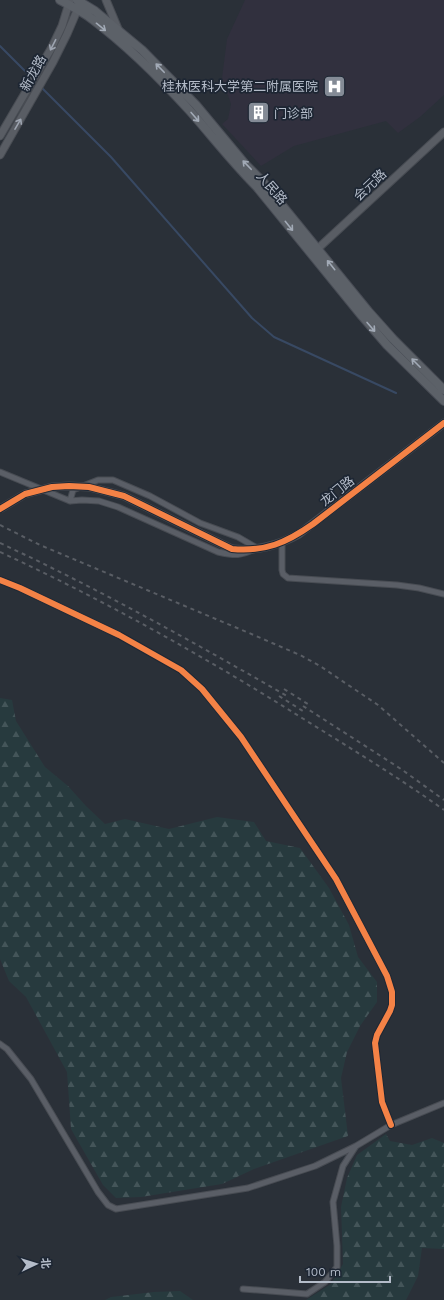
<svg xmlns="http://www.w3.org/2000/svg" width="444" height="1300" viewBox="0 0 444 1300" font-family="'Work Sans','Noto Sans SC',sans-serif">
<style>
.medical{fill:#31303e}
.forest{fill:url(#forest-firs)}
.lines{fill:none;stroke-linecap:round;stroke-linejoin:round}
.stream{stroke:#384963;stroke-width:2}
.street-casing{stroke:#484c53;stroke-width:7}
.secondary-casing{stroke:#484c53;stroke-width:9}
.primary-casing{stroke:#484c55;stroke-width:10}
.street{stroke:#5a5e66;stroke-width:5}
.secondary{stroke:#595d64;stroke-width:7}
.primary{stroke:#5c6168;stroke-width:8}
.rail{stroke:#595d64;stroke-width:2;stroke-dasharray:4 4;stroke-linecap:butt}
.secondary-bridge-casing{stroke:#484c53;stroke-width:9;stroke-linecap:butt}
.secondary-bridge{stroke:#595d64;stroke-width:7}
.cycleway-casing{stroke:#1d2633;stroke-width:8}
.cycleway{stroke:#f48246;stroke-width:6}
.oneway{stroke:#a2aab6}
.oneway2{stroke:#9da4b0}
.labels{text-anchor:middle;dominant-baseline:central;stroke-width:3.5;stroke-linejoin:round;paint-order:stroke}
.street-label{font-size:13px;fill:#b4bcc9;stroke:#1d2633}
.poi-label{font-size:13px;fill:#b4bcc9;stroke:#1d2633;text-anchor:end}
</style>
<defs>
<pattern id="forest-firs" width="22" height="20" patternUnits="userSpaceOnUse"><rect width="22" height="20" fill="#273a3e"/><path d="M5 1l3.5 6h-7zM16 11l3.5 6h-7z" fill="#445559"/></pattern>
</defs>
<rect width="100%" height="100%" fill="#2a3038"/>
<path class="medical" d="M245,0h199v95l-24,22 -22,16 -12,-12 -92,25 -33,20 -39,-42 6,-5 3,-15 -9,-26 5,-39z"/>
<path class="forest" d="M0,698l12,2 4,21 29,46 23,19 18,20 19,18 20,-5 44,10 48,-12 37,5 12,19 34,7 29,40 20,37 9,32 19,25v20l-17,24 -13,26 -6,26 7,58 -94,33 -32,15 -81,13 -25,1 -13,-13 -32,-56 -4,-57 -41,-75 -17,-16 -9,-22z
M386,1134l4,7 22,4 20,-7 12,5v106l-22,-1 -4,28 -12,24h-100l25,-16 12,-20 -2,-57 6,-29 10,-23z
M180,1291l13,9h-88l6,-3 43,-5z"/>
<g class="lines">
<path class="stream" d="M0,46l32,32
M41,87l70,70 141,161 22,19 122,56"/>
<defs>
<path id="street" d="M0,472l70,29
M98,480h15l37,16 50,27 38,14 19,11c-17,8 -21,8 -39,4l-100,-45 -19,-6 -17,-1 -12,1 3,-11z
M282,543v27l1,4 5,4 109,7 22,3 25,6
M0,580l20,8 99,47 62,35 21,19 39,48 95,142 51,97 5,16v13l-2,6 -13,24 -2,8 7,59 9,23
M0,1044l7,5 24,30 67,113 10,13 8,4 132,-21 67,-22 41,-20
M243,1289l64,5 18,-12 12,-15v-21l-4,-44 10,-36 13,-20 35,-21 53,-22"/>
<path id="secondary" d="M106,0l13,31
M0,136l52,-89 10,-21 8,-26
M0,155l53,-93 14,-28 12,-28
M313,253l131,-121
M232,549c25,2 45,-3 67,-15l145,-111"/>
<path id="primary" d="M60,0c11,6 23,12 32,19 36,27 68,59 98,92 22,25 43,52 67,76l105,129 25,29 57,56
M77,0l18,11 47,39 54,55 49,59 18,18 105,129 25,28 51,51"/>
</defs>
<use href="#street" class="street-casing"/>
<use href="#secondary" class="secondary-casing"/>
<use href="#primary" class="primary-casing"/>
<use href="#street" class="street"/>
<use href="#secondary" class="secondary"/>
<use href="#primary" class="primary"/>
<path class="rail" d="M0,525l40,20 209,88 51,22 20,11 58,39 66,58
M0,543c99,46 193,99 287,153
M0,552c104,48 205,105 302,166 48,30 96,59 142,92
M284,689l27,17
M279,696l27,17
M303,706l98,63 43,31"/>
<defs>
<path id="secondary-bridge" d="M0,509l25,-15 27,-7 17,-1 20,1 35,9 108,53"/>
</defs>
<use href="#secondary-bridge" class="secondary-bridge-casing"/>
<use href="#secondary-bridge" class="secondary-bridge"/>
<defs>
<path id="cycleway" d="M0,509l25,-15 27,-7 17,-1 20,1 35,9 108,53c33,3 54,-6 81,-25l131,-101
M0,580l20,8 99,47 62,35 21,19 39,48 95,142 51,97 5,16v13l-2,6 -13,24 -2,8 7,59 9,23"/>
</defs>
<use href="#cycleway" class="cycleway-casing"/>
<use href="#cycleway" class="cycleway"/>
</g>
<defs><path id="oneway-shaft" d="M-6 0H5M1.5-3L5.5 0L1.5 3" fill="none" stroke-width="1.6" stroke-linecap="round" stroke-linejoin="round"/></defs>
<g class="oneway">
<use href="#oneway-shaft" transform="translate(101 27) rotate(39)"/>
<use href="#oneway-shaft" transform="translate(160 68) rotate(-134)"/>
<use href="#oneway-shaft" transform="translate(195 117) rotate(49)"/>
<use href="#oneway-shaft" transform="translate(247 165) rotate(-134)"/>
<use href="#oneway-shaft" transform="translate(289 226) rotate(51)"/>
<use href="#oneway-shaft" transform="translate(331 265) rotate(-129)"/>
<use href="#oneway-shaft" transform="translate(371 327) rotate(49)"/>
<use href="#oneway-shaft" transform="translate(416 363) rotate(-135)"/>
</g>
<g class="oneway2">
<use href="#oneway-shaft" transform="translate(53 45) rotate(117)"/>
<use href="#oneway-shaft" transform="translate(18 124) rotate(-60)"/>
</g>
<defs>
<symbol id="hospital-square" viewBox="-11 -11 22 22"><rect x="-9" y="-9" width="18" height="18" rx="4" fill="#848b96" stroke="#1d2633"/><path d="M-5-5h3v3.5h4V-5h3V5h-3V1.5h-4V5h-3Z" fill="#fff"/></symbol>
<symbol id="building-square" viewBox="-11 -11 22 22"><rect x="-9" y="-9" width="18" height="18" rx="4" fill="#848b96" stroke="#1d2633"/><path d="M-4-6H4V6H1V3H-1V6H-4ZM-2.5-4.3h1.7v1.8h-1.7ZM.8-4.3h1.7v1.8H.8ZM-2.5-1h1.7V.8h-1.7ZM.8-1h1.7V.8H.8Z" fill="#fff"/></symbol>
</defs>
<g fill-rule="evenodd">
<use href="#hospital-square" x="322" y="74" width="25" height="25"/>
<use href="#building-square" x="246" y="100" width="25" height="25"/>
</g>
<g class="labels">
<g class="street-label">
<text transform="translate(33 73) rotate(-61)">新龙路</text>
<text transform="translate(370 185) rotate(-43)">会元路</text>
<text transform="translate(272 188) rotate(49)">人民路</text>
<text transform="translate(337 491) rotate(-38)">龙门路</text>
</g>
<g class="poi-label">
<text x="318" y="86">桂林医科大学第二附属医院</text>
<text x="274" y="113" text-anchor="start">门诊部</text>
</g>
</g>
<g transform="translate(36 1264) rotate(86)" stroke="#1d2633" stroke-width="3" paint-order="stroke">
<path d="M0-3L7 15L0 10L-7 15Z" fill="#b4bcc9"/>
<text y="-6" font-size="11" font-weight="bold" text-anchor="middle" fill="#b4bcc9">北</text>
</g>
<path d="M300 1276v6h90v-6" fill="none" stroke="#b4bcc9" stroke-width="2"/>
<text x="306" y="1276" font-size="12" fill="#b4bcc9" stroke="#1d2633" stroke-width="3" paint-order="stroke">100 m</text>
</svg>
